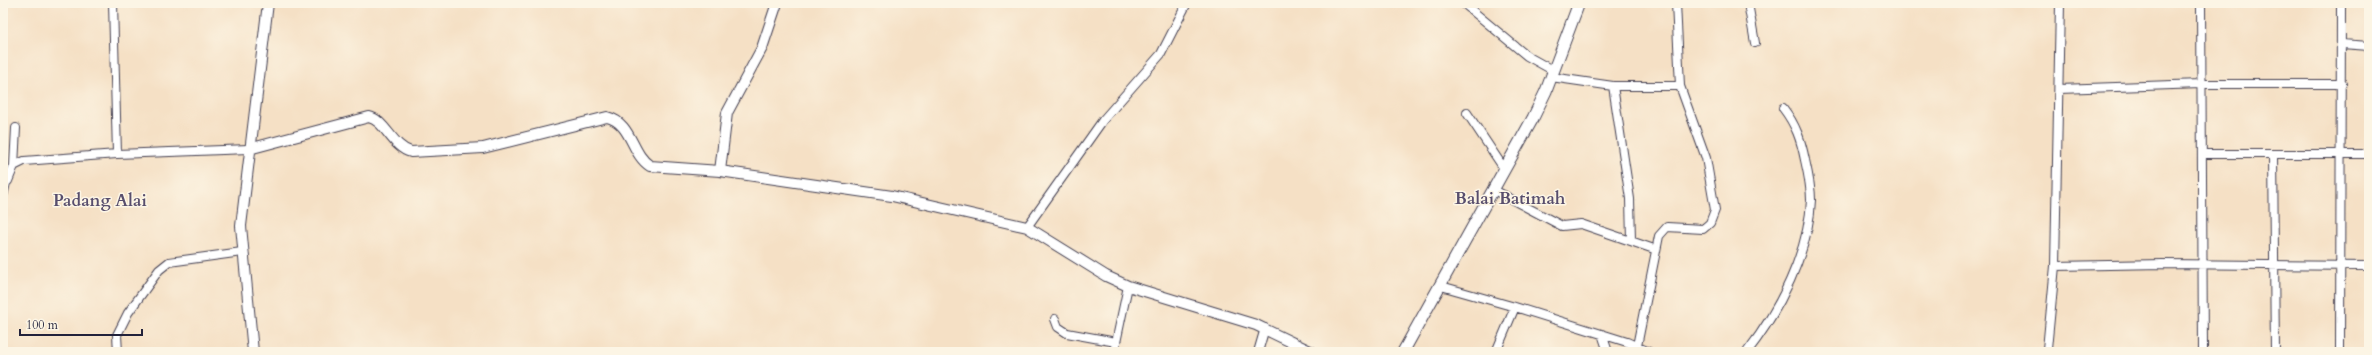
<svg xmlns="http://www.w3.org/2000/svg" width="2372" height="355" viewBox="0 0 2372 355" font-family="Cardo,serif">
<style>
.lines{fill:none;stroke-linecap:round;stroke-linejoin:round}
.minor-casing{stroke:#423e50;stroke-width:10}
.tertiary-casing{stroke:#423e50;stroke-width:12}
.secondary-casing{stroke:#423e50;stroke-width:13}
.minor{stroke:#fff;stroke-width:8}
.tertiary{stroke:#fff;stroke-width:10}
.secondary{stroke:#fff;stroke-width:11}
.labels{text-anchor:middle;dominant-baseline:central;stroke-width:3;stroke-linejoin:round;paint-order:stroke}
.quarter-label{font-size:17px;font-weight:bold;fill:#584e6d;stroke:#fcf5e5}
</style>
<rect width="100%" height="100%" fill="#fcf5e5"/>
<filter id="ink" filterUnits="userSpaceOnUse"><feTurbulence type="fractalNoise" baseFrequency=".025" numOctaves="2"/><feDisplacementMap in="SourceGraphic" scale="8" xChannelSelector="R" yChannelSelector="G"/><feConvolveMatrix kernelMatrix="1 2 1 2 8 2 1 2 1" color-interpolation-filters="sRGB"/></filter>
<filter id="wash" filterUnits="userSpaceOnUse"><feTurbulence type="fractalNoise" baseFrequency=".012" numOctaves="4" result="noise"/><feDisplacementMap in="SourceGraphic" scale="16" xChannelSelector="R" yChannelSelector="G"/><feGaussianBlur stdDeviation="0.9" result="paint"/><feColorMatrix in="noise" values="0 0 0 0 0 0 0 0 0 0 0 0 0 0 0 0 0 1.4 0 .05"/><feComposite in="paint" operator="in"/></filter>
<g filter="url(#wash)">
<rect width="100%" height="100%" fill="#f5e0c5"/>
</g>
<g filter="url(#ink)">
<g class="lines">
<defs>
<path id="minor" d="M113,3l4,151
M1463,3l64,53 27,15
M1748,3l7,40
M2201,3l2,349
M2342,44l27,2
M1551,77l62,9h67
M1613,86l17,113 1,41
M2059,89l142,-5h141
M1467,113l38,57
M2202,154h167
M2273,154l2,198
M14,166l2,-38
M3,184l5,-3 6,-15 10,-5 93,-7 132,-5
M1494,190l68,36 19,-2 73,25
M3,196l3,-13
M1027,227l76,-107 58,-66 26,-51
M2055,266l108,-2 206,2
M1441,286l74,21 112,35 22,10
M1055,319l3,8 9,6 49,9
M1602,334l6,18
M1637,346l22,-110 8,-9 36,2 7,-6 5,-13 -9,-52 -26,-72 -4,-83
M2047,349l8,-83 5,-263
M118,352l-1,-17 11,-22 31,-43 10,-8 73,-10
M1114,352l14,-66
M1258,352l7,-24
M1496,352l19,-45
M1747,352c32,-41 62,-100 64,-152 0,-13 -3,-27 -6,-40 -4,-20 -9,-35 -22,-52
M2340,352l1,-349"/>
<path id="tertiary" d="M249,149l120,-32c16,3 23,30 42,35l72,-4 124,-31c25,6 24,37 43,49l70,5 172,25 135,31 79,49 22,10 128,39 56,27
M720,171l7,-58 35,-65 15,-45
M253,352l-12,-126 27,-223"/>
<path id="secondary" d="M1403,352l130,-234 13,-27 33,-88"/>
</defs>
<use href="#minor" class="minor-casing"/>
<use href="#tertiary" class="tertiary-casing"/>
<use href="#secondary" class="secondary-casing"/>
<use href="#minor" class="minor"/>
<use href="#tertiary" class="tertiary"/>
<use href="#secondary" class="secondary"/>
</g>
</g>
<g class="labels">
<g class="quarter-label">
<text x="1510" y="198">Balai Batimah</text>
<text x="100" y="200">Padang Alai</text>
</g>
</g>
<rect width="2372" height="355" fill="none" stroke="#fcf5e5" stroke-width="16"/>
<path d="M20 329v6h122v-6" fill="none" stroke="#22223b" stroke-width="2"/>
<text x="26" y="329" font-size="12" fill="#22223b" stroke="#fcf5e5" stroke-width="3" paint-order="stroke">100 m</text>
</svg>
